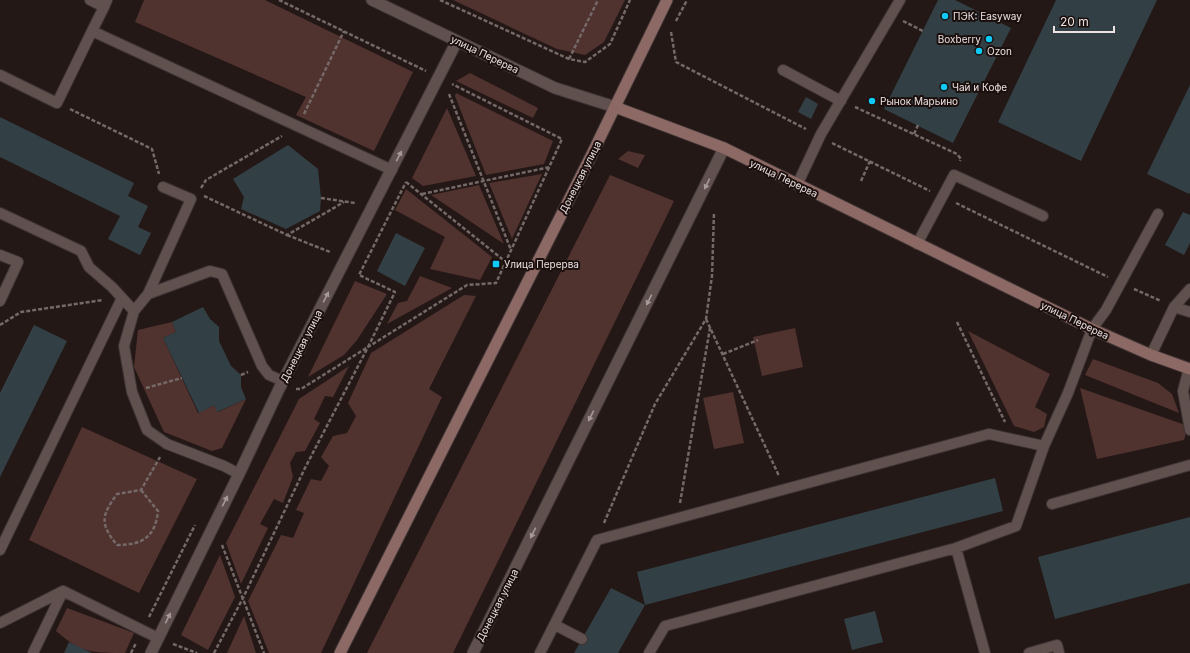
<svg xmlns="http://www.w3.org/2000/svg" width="1190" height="653" viewBox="0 0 1190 653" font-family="Inter,sans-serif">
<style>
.green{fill:#50322f}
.building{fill:#324045}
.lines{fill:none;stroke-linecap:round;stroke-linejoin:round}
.service-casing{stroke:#3e3534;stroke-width:12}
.minor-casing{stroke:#3e3534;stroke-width:13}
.tertiary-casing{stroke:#3e3534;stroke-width:13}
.secondary-casing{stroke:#3e3534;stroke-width:13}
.path{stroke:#746967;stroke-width:2.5;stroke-dasharray:4 2;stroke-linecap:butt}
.service{stroke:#60514f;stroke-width:10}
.minor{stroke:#60514f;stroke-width:11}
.tertiary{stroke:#60514f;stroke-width:11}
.secondary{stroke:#8d6965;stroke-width:11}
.oneway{fill:#a69a98}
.poi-dot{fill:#0bcafa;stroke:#1b0f0e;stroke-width:1.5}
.labels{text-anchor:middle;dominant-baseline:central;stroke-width:4;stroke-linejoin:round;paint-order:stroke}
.poi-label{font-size:10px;fill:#ebe2e1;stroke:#1b0f0e;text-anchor:start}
.street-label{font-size:10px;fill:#ebe2e1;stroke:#1b0f0e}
</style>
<rect width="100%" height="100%" fill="#241816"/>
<path class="green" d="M144,0h121l148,72 -39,79 -78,-36 10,-18 -171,-75z
M453,0h172l-21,42 -19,13 -28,-6z
M470,73l68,35 -5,10 -77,-37z
M456,93l97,48 -9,23 -58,11 -31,-79z
M447,108l29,68 -53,10 -11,-8z
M628,151l17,4 -7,13 -20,-9z
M542,174l-30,65 -23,-56z
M610,175l64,26 -221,452h-86z
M479,185l25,59 -73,-49z
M406,189l86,68 -12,23 -50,-11 15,-32 -50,-27z
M420,276l32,12 -65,36 11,-21 9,-2z
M355,281l32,13 -30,46 -13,15 -36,22z
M464,295l12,1 -47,93 13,8 -121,256h-52l-21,-52 33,-66 12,3 11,-25 -8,-3 15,-31 10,2 8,-15 -8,-9 12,-21 14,-3 9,-17 -8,-13 23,-50z
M172,322l4,10 -13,6 35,75 16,-8 4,7 28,-13 -24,49 -10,3 -48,-19 -30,-65 4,-37z
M795,328l8,39 -41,9 -9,-39z
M968,331l82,43 -15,33 12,7 -3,13 -10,5 -20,-6z
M1093,359l65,24 14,11 7,19 -94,-38z
M349,366l-16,31 -8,-1 -11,23 6,4 -15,28 -9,1 -6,11 3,14 -10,26 -9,-4 -14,25 8,4 -27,56 -15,-41 73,-144z
M1080,388l108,38 -4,14 -87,19z
M733,392l11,51 -30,6 -11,-51z
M82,427l115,52 -58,114 -110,-53z
M220,555l15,42 -27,53 -27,-15z
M67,608l67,25 -9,20c-33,0 -44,0 -69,-22z
M244,616l12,37h-29z"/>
<path class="building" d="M938,0h17l56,28 -58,115 -69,-34z
M1056,0h101l-76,161 -83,-39z
M1190,85v107l-1,2 -42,-20z
M806,97l12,7 -7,15 -13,-7z
M0,117l134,66 -6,13 20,10 -10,21 13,6 -11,22 -32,-16 12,-23 -120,-59z
M288,145l30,24 3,29 -1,13 -34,18 -45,-20 3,-12 -11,-18z
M1183,212l7,3v28l-6,12 -19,-10z
M396,233l29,15 -20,38 -28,-15z
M203,307l7,12 9,8v14l12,25 10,9v12l5,12 -29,13 -3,-7 -15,8 -36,-75 13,-6 -4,-10z
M34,325l33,16 -67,136v-84z
M995,478l8,33 -358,94 -8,-33z
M1190,517v66l-135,36 -17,-62z
M611,588l34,17 -27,48h-44z
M875,611l8,31 -31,8 -8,-31z
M69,642l23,11h-28z"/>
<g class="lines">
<defs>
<path id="service" d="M90,0l14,7 3,-7
M104,7l-12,24 300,139
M783,70l58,31
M0,75l57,28 35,-72
M797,185l24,-51 79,-134
M0,213l81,38 8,16 23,20 22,24
M917,244l37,-69 89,41
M0,255l18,7 -18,39
M148,294l43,-95 -28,-12
M1174,307l16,5
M1151,355l23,-48 16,-18
M1189,368l-6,23 7,39
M239,474l-15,-8 -57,-22 -20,-14 -15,-38 -8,-46 10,-35 14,-17 62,-23 12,3 40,92 7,9 14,6
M1052,504l138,-39
M0,550l122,-252
M0,623l63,-32
M555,625l27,14
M33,653l30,-62 95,47
M540,653l57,-113 392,-106 55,12
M649,653l16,-27 291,-78
M985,653l-29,-105 60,-22 28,-80 24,-53 24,-64 14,-19 52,-96
M1029,653l28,-8 2,8"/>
<path id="minor" d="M151,653l88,-179 40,-85 178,-348
M473,653l251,-505"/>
<path id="tertiary" d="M372,0l183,88 60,19"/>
<path id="secondary" d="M615,107l109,41 368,181 59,26 39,14
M340,653l252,-499 75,-154"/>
</defs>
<use href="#service" class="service-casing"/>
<use href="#minor" class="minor-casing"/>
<use href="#tertiary" class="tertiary-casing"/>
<use href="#secondary" class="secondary-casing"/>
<path class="path" d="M279,0l147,71
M440,0l129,59 16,3 25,-18 20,-44
M676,21l11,-21
M903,21l20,10
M671,32l5,30 130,67
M569,59l29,-59
M449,94l62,156
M855,107l102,47 4,5 -1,2
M70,109l82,40 7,25
M304,114l40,-83
M914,134l4,-9
M832,143l98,48
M861,181l9,-20
M406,182l100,80
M201,188l5,-8 76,-44
M422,194l128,-27
M204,196l83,39 57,-33
M321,198l34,5
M956,203l152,74
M287,235l43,17
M1134,289l27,12
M706,319l73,157
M957,322l48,100
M0,325l21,-13 82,-12
M723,354l35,-14
M241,375l7,-3
M146,388l36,-10
M296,389h5l67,-42 27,-55 -36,-17 47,-93
M141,490l17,21c-3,26 -15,34 -41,34 -17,-21 -16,-29 0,-51l24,-4 19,-33
M680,503l30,-175
M604,523l51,-119 51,-85 6,-43 2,-64
M222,545l42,108
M149,617l46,-92
M173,644l24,9
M131,653l5,-10
M214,653l29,-55 62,-130 63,-121 99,-62 29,-2 66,-144 -110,-55"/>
<use href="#service" class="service"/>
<use href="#minor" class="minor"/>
<use href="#tertiary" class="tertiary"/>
<use href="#secondary" class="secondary"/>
</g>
<defs><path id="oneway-solid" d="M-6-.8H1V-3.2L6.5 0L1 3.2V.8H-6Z"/></defs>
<g class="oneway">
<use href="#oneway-solid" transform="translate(399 156) rotate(-63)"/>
<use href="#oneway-solid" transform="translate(707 184) rotate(116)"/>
<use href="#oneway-solid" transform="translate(326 297) rotate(-63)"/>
<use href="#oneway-solid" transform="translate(649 300) rotate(117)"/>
<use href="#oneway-solid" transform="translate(591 416) rotate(117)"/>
<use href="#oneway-solid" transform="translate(225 501) rotate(-63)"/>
<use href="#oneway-solid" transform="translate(533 533) rotate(117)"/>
<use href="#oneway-solid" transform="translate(168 618) rotate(-64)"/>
</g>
<g class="poi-dot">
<circle cx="945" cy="16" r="4"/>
<circle cx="989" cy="39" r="4"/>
<circle cx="979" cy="51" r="4"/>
<circle cx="944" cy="87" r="4"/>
<circle cx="872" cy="101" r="4"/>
<rect x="492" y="260" width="8" height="8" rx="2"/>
</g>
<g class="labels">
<g class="poi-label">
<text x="953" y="16">ПЭК: Easyway</text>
<text x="981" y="39" text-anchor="end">Boxberry</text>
<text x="987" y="51">Ozon</text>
<text x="952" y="87">Чай и Кофе</text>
<text x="880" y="101">Рынок Марьино</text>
<text x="504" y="264">Улица Перерва</text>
</g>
<g class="street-label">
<text transform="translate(485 54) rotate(26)">улица Перерва</text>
<text transform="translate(580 177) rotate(-63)">Донецкая улица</text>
<text transform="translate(784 178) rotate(26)">улица Перерва</text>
<text transform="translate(1075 320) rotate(26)">улица Перерва</text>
<text transform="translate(301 346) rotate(-63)">Донецкая улица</text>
<text transform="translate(497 605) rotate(-63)">Донецкая улица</text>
</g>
</g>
<path d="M1054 26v6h60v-6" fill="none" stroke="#ebe2e1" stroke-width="2"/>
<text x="1060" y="26" font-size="12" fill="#ebe2e1" stroke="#1b0f0e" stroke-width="3" paint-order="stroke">20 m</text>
</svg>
